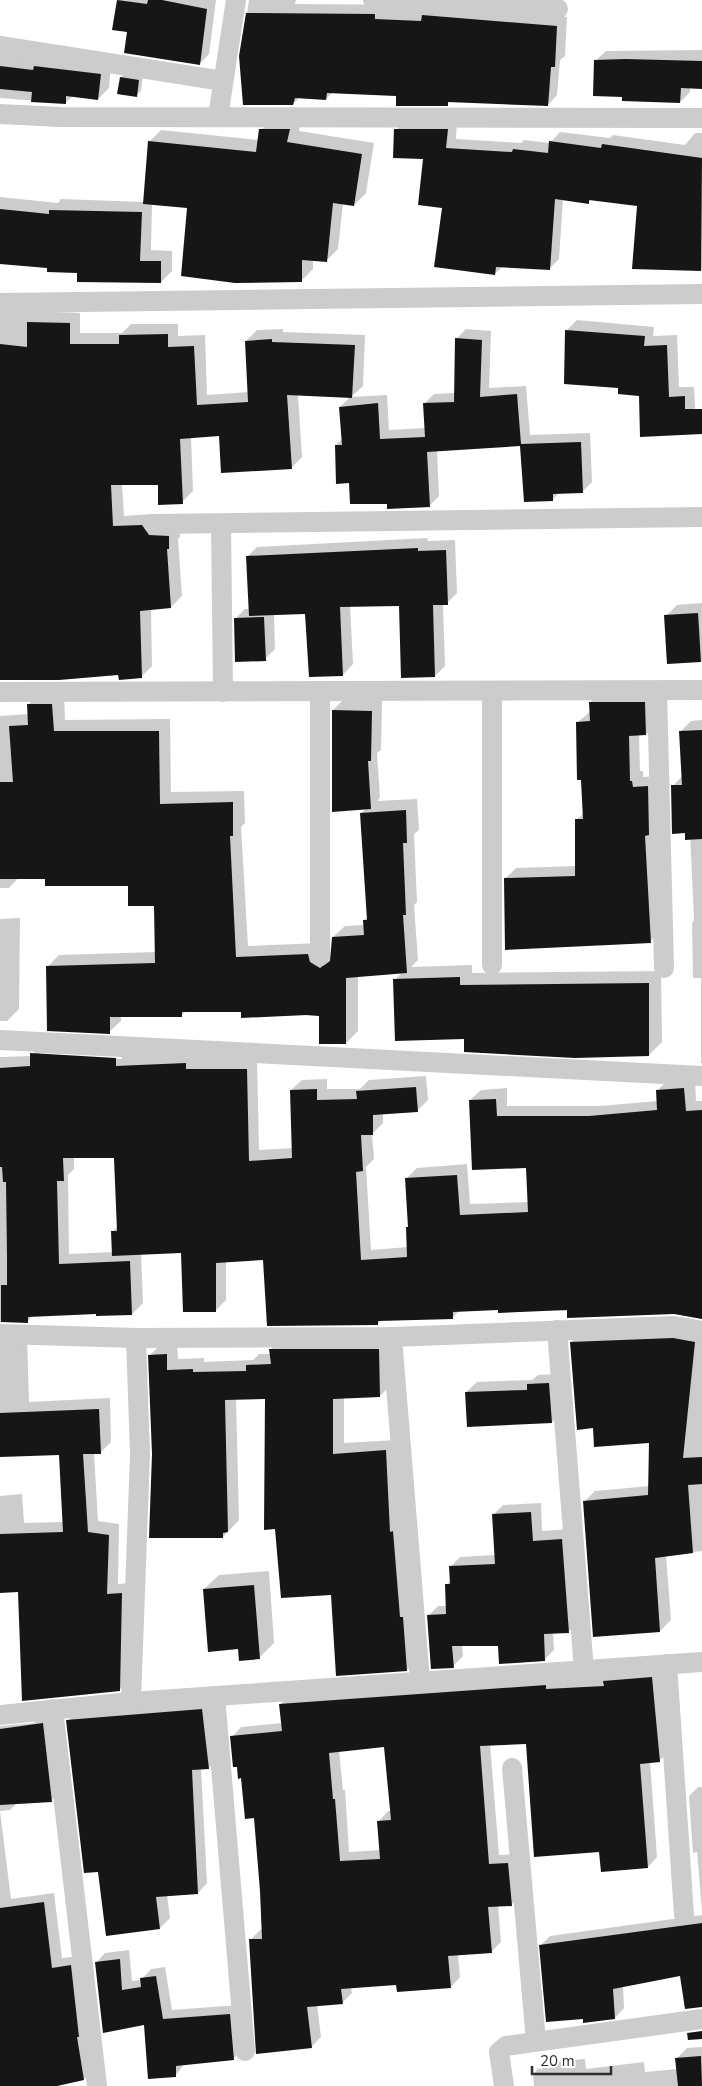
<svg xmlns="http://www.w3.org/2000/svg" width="702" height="2086" font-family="'Nunito Sans',sans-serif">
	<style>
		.shadow { fill: #0003; fill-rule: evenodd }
		.building { fill: #161616; fill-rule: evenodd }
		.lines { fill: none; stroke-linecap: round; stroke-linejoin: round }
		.minor { stroke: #ccc; stroke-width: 20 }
	</style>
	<rect width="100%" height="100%" fill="#fff"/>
	<!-- shadow -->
	<g class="shadow">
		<path d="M119,0H216L209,54L199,64L129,31L113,29Z"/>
		<path d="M249,0H296L295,4L425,5L499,13L567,17L565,56L560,60L557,95L548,105L451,101L447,104L397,95L333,92L326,99L300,97L293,104L241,56Z"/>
		<path d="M0,40L111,63L109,88L98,99L73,96L65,103L0,98Z"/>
		<path d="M702,50V88L690,87V92L680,102L623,96L595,61L606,51Z"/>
		<path d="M126,73L143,75L141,91L136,95L121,77Z"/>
		<path d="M273,118H301L299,131L374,143L366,193L354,205L343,203L338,249L326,261L313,260V269L301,281L188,207L152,204L151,250L172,251V271L161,282L0,262V197L58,203L61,199L144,202L149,142L161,130L259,140L261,130Z"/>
		<path d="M406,120H457L456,139L521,143L524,140L550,143L560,132L610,138L613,135L685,145L695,133H702V270L633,267L638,205L592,199L588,203L563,199L559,259L549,269L503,266L495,274L443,206L424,158L396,130Z"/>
		<path d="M0,310L80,313V333H122L131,324H178V336L205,335L207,395L249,392L246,341L257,330L283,329V332L365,335L363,386L351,397L387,395L389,430L425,428L424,404L434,394L455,393L456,339L466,329L491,331L489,388L526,386L530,435L590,433L592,482L583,491L560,492L553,499L521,445L437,450L439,496L429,506L388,502L350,482L336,445L342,439L340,407L350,397L298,395L302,457L291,468L220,435L191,437L193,491L182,502L159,483L122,484L124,516L153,514L179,525L180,537L178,539L182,596L171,607L151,609L152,666L141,677L120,674L0,679Z"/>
		<path d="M577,320L654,327L653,336L677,335L679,387H694L696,424L640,395L619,386L567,330Z"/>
		<path d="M427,538L428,541L455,540L457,593L447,603L443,604L445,666L435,676L400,605L350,606L353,664L343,675L306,612L274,614L275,649L265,659L235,619L245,609H250L247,557L257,547Z"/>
		<path d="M702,603V661L668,663L666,616L677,605Z"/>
		<path d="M601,692H656V723L646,734H639L640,771H643V777L658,776L661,931L650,941L505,879L516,868L577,866L576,820L584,813L578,722L591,711L590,703Z"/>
		<path d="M40,693H64L65,720L170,719L171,792L244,791L245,823L241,827L248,946L320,943L321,951L332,956L333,937L345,926L364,925V920L368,917L361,813L367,808L333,710L343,700L382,701L381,750L377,753L380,798L377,801L417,799L419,830L414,834L417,902L414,905L418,960L411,967L472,965V973L661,971L662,1042L649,1055L465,1037L395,980L402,972L358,976V1031L346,1043L320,1015L243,1016L242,1011L187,1010L182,1015L121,1016V1021L109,1032L47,967L59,955L156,952L155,905L129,885L46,877H19L9,888H0V716L29,714V704Z"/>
		<path d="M702,720V1063H701V978H693L692,923L694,920L690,832L673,786L683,775L680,732L691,721Z"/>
		<path d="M20,918L19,1009L7,1021H0V919Z"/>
		<path d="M42,1043L257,1058L259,1150L293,1148L291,1090L302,1080L327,1079V1089H360L369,1080L426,1076L428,1100L417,1111L383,1113V1123L372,1134L374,1159L366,1167L371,1250L408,1247L407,1228L410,1225L406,1179L417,1168L467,1164L470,1204L529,1202L527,1167L470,1100L481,1090L507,1088V1106H600L658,1101L657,1091L668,1080L695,1078L696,1101H702V1319L674,1313L499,1309L459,1311L452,1318L382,1319L378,1324L264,1259L226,1261V1300L216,1310L182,1252L141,1253L143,1303L132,1314L97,1312L33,1315L27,1322H0V1057L31,1056ZM40,1053L122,1057V1059L40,1055ZM74,1157H115L118,1226L112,1232L113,1252L69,1254L68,1175L74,1169Z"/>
		<path d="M0,1325L27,1336L29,1402L110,1398L111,1442L100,1453H94L98,1521L119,1524L118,1584L132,1583L130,1679L119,1690L19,1591L0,1592V1496L22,1494L24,1523L64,1522L60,1454L0,1456Z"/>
		<path d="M702,1330V1551L666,1555L671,1620L660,1631L584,1502L595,1491L650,1486L651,1442L594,1427L571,1342L582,1332Z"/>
		<path d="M389,1338L391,1385L380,1396L344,1398V1443L396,1440L418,1658L407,1670L332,1593L267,1398H236L239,1520L223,1537L153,1454L150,1355L161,1344L177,1343L178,1359L204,1358V1362L253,1360L259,1354H271L270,1350L282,1339Z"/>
		<path d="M559,1374L562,1412L552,1422L468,1425L466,1392L477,1382L532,1380L538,1375Z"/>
		<path d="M541,1503L542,1531L571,1529L578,1622L569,1631L553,1632L554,1650L544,1660L499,1645H462L463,1656L453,1666L428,1616L438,1606H447L446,1585L451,1580L450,1567L460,1557L495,1555L493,1515L503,1505Z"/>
		<path d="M269,1571L274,1643L259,1658L239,1648L204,1589L219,1575Z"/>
		<path d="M662,1668L669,1751L659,1761L650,1762L657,1857L648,1867L601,1851L527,1742L490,1744L499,1855L518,1854L521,1895L512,1904L498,1905L501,1942L491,1952L458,1954L460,1977L451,1987L397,1984L351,1987L352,1993L342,2003L317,2005L321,2037L311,2047L250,1940L260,1930H263L256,1816L232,1737L241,1727L283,1723L281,1704L290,1694ZM385,1746L392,1811H388L379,1821L381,1850L349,1852L345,1790H343L339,1751Z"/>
		<path d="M211,1700L218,1758L209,1768H201L207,1883L198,1893L167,1895L170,1918L160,1928L107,1935L99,1870L68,1721L77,1711Z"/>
		<path d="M52,1713L61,1791L51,1800L17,1803L10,1810L0,1811L11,1899L54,1893L62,1958L81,1956L94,2069L84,2079L51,2086H0V1726L34,1723L42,1714Z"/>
		<path d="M698,1787H702V1911L697,1852L693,1853L689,1796Z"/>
		<path d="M702,1915V1997L682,1974L623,1986L624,2008L615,2018L584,2017L541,1945L550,1936Z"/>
		<path d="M129,1950L132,1981L141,1980L151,1969L165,1967L172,2010L239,2005L243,2049L233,2059L185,2063L176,2075L145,2024L96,1963L105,1953Z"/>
		<path d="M702,2047V2086H534L533,2074L544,2063L585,2059L586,2069L644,2062L645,2072L677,2069L676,2059L687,2048Z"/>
	</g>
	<!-- building -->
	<g class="building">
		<path d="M117,0L147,4L148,0H162L207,9L200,65L124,53L127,32L112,30Z"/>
		<path d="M246,13L375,14V19L421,21L422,15L557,26L555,67H551L548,106L448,102V106H396V96L327,93L326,100L295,98L293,105H243L239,56Z"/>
		<path d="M625,59L702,61V89L681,88L680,103L622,101V97L593,96L594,60Z"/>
		<path d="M0,66L33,70L34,66L101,74L98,100L66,96V104L31,102L32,92L0,89Z"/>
		<path d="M120,77L139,80L137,97L117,94Z"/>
		<path d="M259,129H290L287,142L362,154L354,206L333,203L327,262L302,260V282L235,283L181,276L187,208L143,204L148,141L256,152Z"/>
		<path d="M394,129H448L446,148L512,152L513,149L548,153L549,141L601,148L602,144L702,158L701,271L632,269L637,206L589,200V204L555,199L550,270L496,267L495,275L434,267L442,208L418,205L423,159L393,158Z"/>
		<path d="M0,209L49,214V210L142,212L140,261H161V283L77,282V273L47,272V268L0,264Z"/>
		<path d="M27,322L70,323V344H119V335L168,334V347L194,346L197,405L248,402L245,341L272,339V342L355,345L352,398L287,395L292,469L221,473L219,436L180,439L183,504L158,505V485H111L113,526L142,525L149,535L169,536V549H167L171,608L140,611L142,678L119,680L118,675L59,680H0V344L27,347Z"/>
		<path d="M565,330L645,336L644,346L667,345L669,397L685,396V409H702V434L640,437L639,396L618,394V388L564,384Z"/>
		<path d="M455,338L482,340L480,397L517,394L521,444L581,442L583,493L553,494V501L524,502L520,446L427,452L430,507L387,509V504H350L349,483L336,484L335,445H342L339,407L378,403L380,439L425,437L423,403L454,402Z"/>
		<path d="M418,548V551L446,550L448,605H433L435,677L401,678L399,606L340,607L343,676L309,677L305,614L249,616L246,556Z"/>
		<path d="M698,613L701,662L667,664L664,615Z"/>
		<path d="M264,617L266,661L235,662L234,618Z"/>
		<path d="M589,702H645L646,735L629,736L630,781H632L633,787L648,786L649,835L645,836L651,943L505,950L504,878L575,876V819H583L581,780H577L576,722L590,721Z"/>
		<path d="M27,704H52L54,731H159L160,804L233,802V836H230L236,957L308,954L310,962L320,968L330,961L332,937L364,935L363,920H367L360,813L406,810L407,843H403L406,915H403L407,973L346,978V1044H319V1016L306,1015L241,1018V1012H182V1017H110V1034L47,1031L46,966L155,963L154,906H128V886H45V879H0V782H13L9,726L28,725Z"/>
		<path d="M332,710L372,711L371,761H368L371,809L332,812Z"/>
		<path d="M702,730V839L685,840V833L672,834L671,785H682L679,731Z"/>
		<path d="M460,977V985L649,983V1056L575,1058L464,1052V1039L395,1041L393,979Z"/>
		<path d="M30,1053L116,1058V1066L186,1063V1069H247L249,1161L292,1158L290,1090L317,1089V1100L357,1099L356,1091L416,1087L418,1112L373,1115V1135H361L363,1171L356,1172L361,1260L407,1257L406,1227H408L405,1178L457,1175L460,1215L528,1212L526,1168L472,1170L469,1100L496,1099L497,1116H589L657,1110L656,1090L684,1088L686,1111L702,1110V1319L674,1314L567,1318V1310L498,1313V1310L453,1312V1319L378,1321V1325L267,1326L263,1260L216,1263V1312H183L181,1253L112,1256L111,1231H117L114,1158H63L64,1181H57L59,1264L130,1261L132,1315L96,1316V1314L28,1317V1323L1,1322V1285H7V1256L6,1182H3L2,1167H0V1068L30,1066Z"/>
		<path d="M673,1338L695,1342L683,1458L702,1457V1484L688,1485L693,1553L655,1558L660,1632L593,1637L583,1501L648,1495L649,1443L594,1447L593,1428L577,1430L570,1342Z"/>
		<path d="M269,1349H379L380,1397L333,1399V1454L386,1450L390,1532L393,1531L400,1617H403L407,1671L336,1676L331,1595L281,1598L275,1529L264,1530L265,1399L225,1400L228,1532L223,1533V1538H149L152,1454L148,1355L167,1354V1370L193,1369V1372L246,1371V1365L271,1364Z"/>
		<path d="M549,1383L552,1423L467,1427L465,1392L527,1390V1384Z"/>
		<path d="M99,1409L101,1454H83L88,1532L109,1535L107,1594L122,1593L120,1691L22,1701L18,1592L0,1593V1534L63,1532L59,1455L0,1457V1413Z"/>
		<path d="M531,1512L533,1541L562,1539L569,1633L544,1634L545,1661L499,1664L498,1646H452L454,1668L431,1669L427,1615L446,1614L445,1584H450L449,1566L495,1564L492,1514Z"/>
		<path d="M254,1585L260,1659L239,1661L238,1649L208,1652L203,1589Z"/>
		<path d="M652,1677L660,1762L640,1764L648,1868L601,1872L599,1852L534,1857L526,1744L480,1746L489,1864L508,1863L512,1906L488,1907L492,1953L448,1956L451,1988L397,1992L396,1985L341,1989L343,2004L307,2007L312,2048L256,2054L249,1939H262L260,1891L254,1818L245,1819L241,1778L238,1779L237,1767H233L230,1736L282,1731L279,1704L546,1685V1689L604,1686L603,1681ZM384,1747L391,1820L377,1821L380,1859L340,1861L335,1799H333L329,1753Z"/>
		<path d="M202,1709L209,1769L192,1770L198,1894L156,1897L160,1929L106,1936L98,1872L84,1873L66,1720Z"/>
		<path d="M43,1723L52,1802L0,1805V1729Z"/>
		<path d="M44,1902L52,1968L71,1965L79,2037H77L84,2080L57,2086H0V1908Z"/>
		<path d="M702,1923V2007L685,2009L680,1976L613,1989L615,2019L583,2023V2019L546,2022L539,1945Z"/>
		<path d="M120,1959L122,1990L141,1987L140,1978L156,1976L163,2019L230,2014L234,2060L176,2066V2077L148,2079L144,2025L103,2033L95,1962Z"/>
		<path d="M702,2031V2039L688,2040L687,2033Z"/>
		<path d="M701,2056L702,2086H678L675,2058Z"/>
	</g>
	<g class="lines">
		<!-- minor -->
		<g class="minor">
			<path d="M373,0L558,9"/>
			<path d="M0,46L223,81"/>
			<path d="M0,114L60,117L702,118"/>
			<path d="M218,117L236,0"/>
			<path d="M0,303L702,294"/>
			<path d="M154,524L702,517"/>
			<path d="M221,524L223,692"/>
			<path d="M657,691L664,968"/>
			<path d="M0,692L702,690"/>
			<path d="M320,693V956"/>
			<path d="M492,965V692"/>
			<path d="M0,1040L702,1076"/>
			<path d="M557,1330L584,1670"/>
			<path d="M0,1334L136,1338L392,1337L674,1326L702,1331"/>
			<path d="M392,1337L420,1681"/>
			<path d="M667,1664L684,1915"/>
			<path d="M215,1696L245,2051"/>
			<path d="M131,1702L140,1454L136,1338"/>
			<path d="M53,1709L97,2086"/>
			<path d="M0,1715L131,1702L702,1662"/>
			<path d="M512,1768L536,2041"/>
			<path d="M504,2086L499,2052L506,2046L702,2019"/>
		</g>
	</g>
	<!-- scale -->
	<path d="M532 2066v8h79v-8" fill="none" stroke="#2f2f2f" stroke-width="2.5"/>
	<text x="540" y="2066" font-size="15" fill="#2f2f2f" stroke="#ffffff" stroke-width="4" paint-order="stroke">20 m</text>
</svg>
